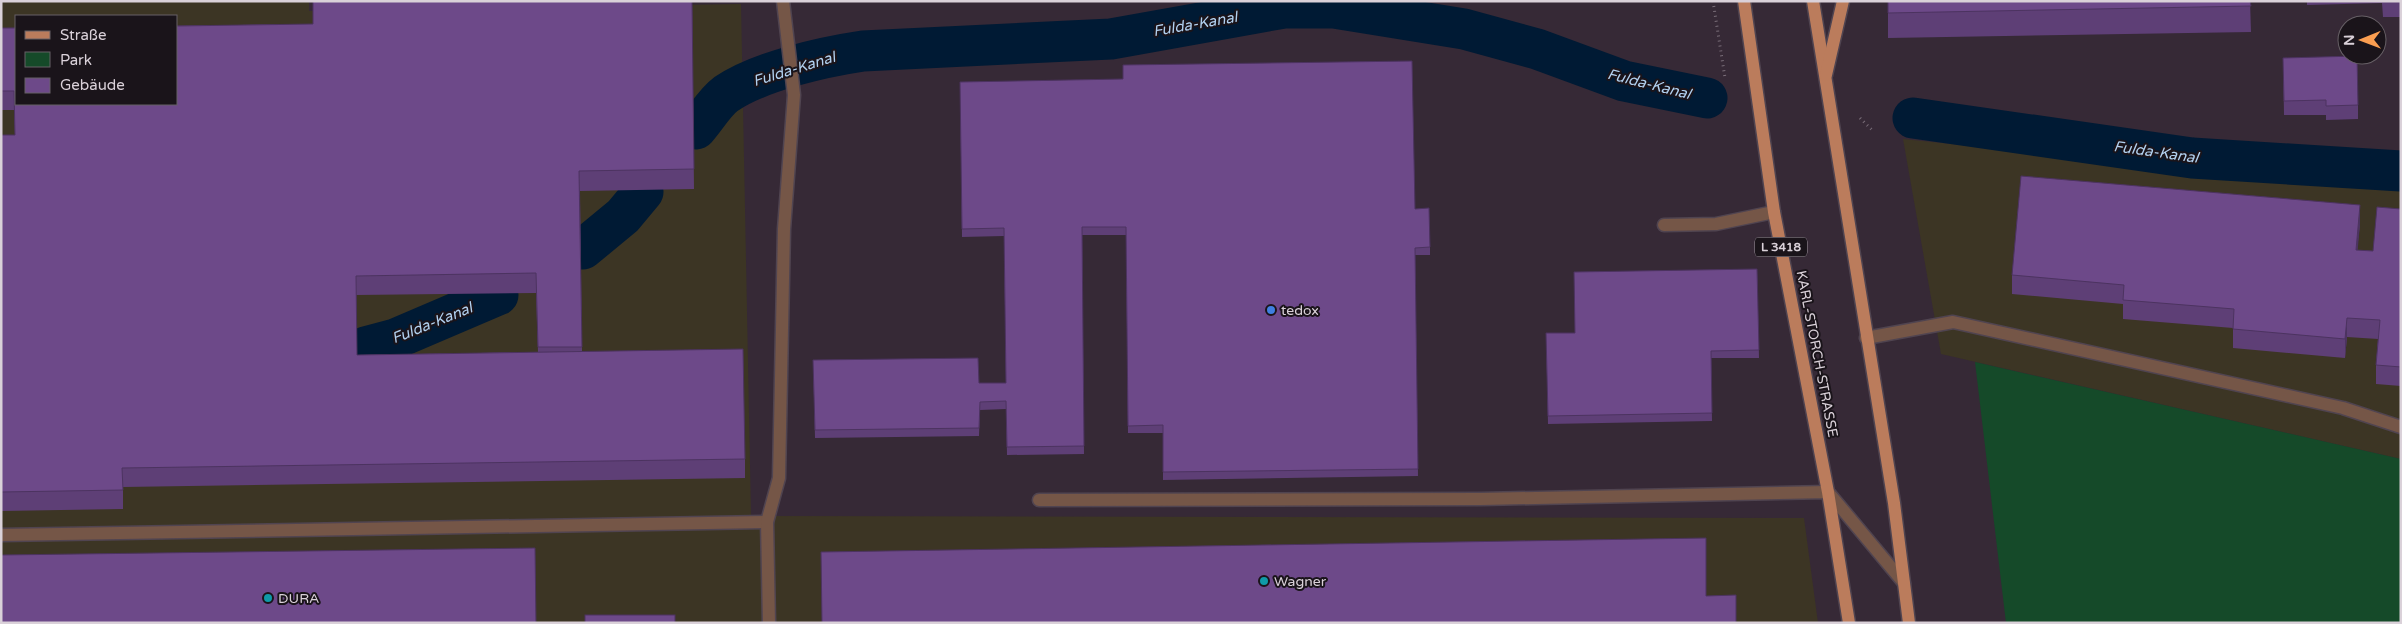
<svg xmlns="http://www.w3.org/2000/svg" width="2402" height="624" font-family="'Varela Round',sans-serif">
	<style>
		.industrial { fill: #3c3524; fill-rule: evenodd }
		.green { fill: #154a29 }
		.lines { fill: none; stroke-linecap: round; stroke-linejoin: round }
		.canal { stroke: #001a34; stroke-width: 41 }
		.lane-casing { stroke: #504450; stroke-width: 15 }
		.primary-casing { stroke: #504450; stroke-width: 15 }
		.path { stroke: #796d78; stroke-width: 3; stroke-dasharray: 1 4; stroke-linecap: butt }
		.lane { stroke: #755647; stroke-width: 12 }
		.primary { stroke: #bb7c5c; stroke-width: 12 }
		.wall { fill: #5e3f76; fill-rule: evenodd }
		.shaded-wall { fill: #4c3360 }
		.building { fill: #6d4989; stroke: #4c3360 }
		.shop-dot { fill: #3f7fe0; stroke: #1a141a; stroke-width: 2 }
		.culture-dot { fill: #0f9aa8; stroke: #1a141a; stroke-width: 2 }
		.labels { text-anchor: middle; dominant-baseline: central; stroke-width: 4; stroke-linejoin: round; paint-order: stroke }
		.shield { fill: #1a141a; stroke: #a098a0; stroke-width: 1 }
		.shield-label { font-size: 12px; font-weight: bold; fill: #dad1d9 }
		.poi-label { font-size: 14px; fill: #dad1d9; stroke: #1a141a; text-anchor: start }
		.street-label { font-size: 14px; fill: #dad1d9; stroke: #1a141a }
		.water-label { font-size: 15px; font-style: italic; fill: #b2d1f0; stroke: #1a141a }
	</style>
	<rect width="100%" height="100%" fill="#362936"/>
	<!-- industrial -->
	<g class="industrial">
		<path d="M1,1H309V11L741,4L751,516L1804,518L1818,623H1ZM16,16H176V104H16Z"/>
		<path d="M1903,139L2401,190V459L1941,354Z"/>
	</g>
	<!-- green -->
	<path class="green" d="M1975,362L2401,459V623H2006Z"/>
	<g class="lines">
		<!-- canal -->
		<g class="canal">
			<path d="M1913,118L2192,158L2401,171"/>
			<path d="M696,129C705,119 715,102 726,94C760,71 823,57 863,51L1111,39L1284,8H1334L1464,29L1537,49L1624,81L1707,98"/>
			<path d="M583,249L623,216L643,192"/>
			<path d="M365,347L395,339L498,295"/>
		</g>
		<!-- lane casing -->
		<g class="lane-casing">
			<g id="lane">
				<path d="M1664,225L1716,224L1774,212"/>
				<path d="M1866,338L1953,322L2343,408L2401,427"/>
				<path d="M1039,500L1481,499L1828,492L1904,583"/>
				<path d="M1,535L767,522"/>
				<path d="M769,623L767,522L779,478L784,229L794,95L783,1"/>
			</g>
		</g>
		<!-- primary casing -->
		<g class="primary-casing">
			<g id="primary">
				<path d="M1744,1L1774,212L1828,492L1849,623"/>
				<path d="M1813,1L1894,503L1909,623"/>
				<path d="M1826,75L1843,1"/>
			</g>
		</g>
		<!-- path -->
		<g class="path">
			<path d="M1713,1L1725,78"/>
			<path d="M1860,118L1874,132"/>
		</g>
		<!-- lane -->
		<use href="#lane" class="lane"/>
		<!-- primary -->
		<use href="#primary" class="primary"/>
	</g>
	<!-- wall -->
	<g class="wall">
		<path d="M692,1L694,189L580,191L582,352L745,459V478L123,487V509L1,511V135H15L14,110H1V28L313,24ZM536,293L538,352L357,355L356,295Z"/>
		<path d="M1888,1H2250L2251,32L1888,38Z"/>
		<path d="M2307,1H2401V17H2383L2382,3L2307,5Z"/>
		<path d="M2283,58L2358,105V119L2326,120V115H2284Z"/>
		<path d="M960,82L1415,209L1430,247V255H1415L1418,476L1163,480V433H1128L1126,235H1082L1084,454L1007,455L1006,409L980,410L979,436L815,438L813,360L979,383H1006L1004,236L962,237Z"/>
		<path d="M2401,209V386L2376,384V365L2378,339L2347,337L2345,358L2233,348V328L2123,319V304L2012,294V275L2360,224L2357,250L2373,251Z"/>
		<path d="M1757,269L1759,358H1711L1712,421L1548,424L1546,333H1575Z"/>
	</g>
	<!-- shaded-wall -->
	<g class="shaded-wall">
		<path d="M2360,205V224L2356,269V250Z"/>
		<path d="M2347,318V337L2345,358V339Z"/>
	</g>
	<!-- building -->
	<g class="building">
		<path d="M313,1H692L694,169L579,171L582,347H538L536,273L356,276L357,355L743,349L745,459L122,468L123,490L1,492V135H15L14,91H1V28H16V104H176V26L313,24Z"/>
		<path d="M1888,1H2250L2251,6L1888,13Z"/>
		<path d="M2357,56L2358,105L2326,106V100L2284,101L2283,58Z"/>
		<path d="M1412,61L1415,209L1429,208L1430,247L1415,248L1418,469L1163,472V425L1128,426L1126,227H1082L1084,446L1007,447L1006,401L980,402L979,428L815,430L813,360L978,358L979,383H1006L1004,228L962,229L960,82L1123,79V65Z"/>
		<path d="M2021,176L2360,205L2356,250L2373,251L2377,207L2401,209V367L2376,365L2380,320L2347,318L2345,339L2233,329L2234,309L2123,300L2124,285L2012,275Z"/>
		<path d="M1757,269L1759,350L1711,351L1712,413L1548,416L1546,333H1575L1574,272Z"/>
		<path d="M1706,538V596L1736,595V623H822L821,552Z"/>
		<path d="M535,548L536,623H1V555Z"/>
		<rect x="585" y="615" width="90" height="8"/>
	</g>
	<!-- markers -->
	<circle class="shop-dot" cx="1271" cy="310" r="5"/>
	<g class="culture-dot">
		<circle cx="1264" cy="581" r="5"/>
		<circle cx="268" cy="598" r="5"/>
	</g>
	<g class="labels">
		<!-- shield labels -->
		<rect class="shield" x="1755" y="237.5" width="52" height="19" rx="4"/>
		<g class="shield-label">
			<text x="1781" y="247">L 3418</text>
		</g>
		<!-- poi labels -->
		<g class="poi-label">
			<text x="1281" y="310">tedox</text>
			<text x="1274" y="581">Wagner</text>
			<text x="278" y="598">DURA</text>
		</g>
		<!-- street labels -->
		<g class="street-label">
			<text transform="translate(1817 354) rotate(79)">KARL-STORCH-STRASSE</text>
		</g>
		<!-- water labels -->
		<g class="water-label">
			<text transform="translate(1195 24) rotate(-10)">Fulda-Kanal</text>
			<text transform="translate(794 69) rotate(-17)">Fulda-Kanal</text>
			<text transform="translate(1649 84) rotate(14)">Fulda-Kanal</text>
			<text transform="translate(2156 152) rotate(8)">Fulda-Kanal</text>
			<text transform="translate(432 323) rotate(-22)">Fulda-Kanal</text>
		</g>
	</g>
	<!-- border -->
	<rect width="2402" height="624" fill="none" stroke="#dad1d9" stroke-width="5"/>
	<!-- legend -->
	<rect x="15" y="15" width="162" height="90" fill="#1a141a" stroke="#676066"/>
	<rect x="25" y="31" width="25" height="8" fill="#bb7c5c" stroke="#676066"/>
	<text x="60" y="40" font-size="15" fill="#dad1d9">Straße</text>
	<rect x="25" y="52" width="25" height="15" fill="#154a29" stroke="#676066"/>
	<text x="60" y="65" font-size="15" fill="#dad1d9">Park</text>
	<rect x="25" y="78" width="25" height="15" fill="#6d4989" stroke="#676066"/>
	<text x="60" y="90" font-size="15" fill="#dad1d9">Gebäude</text>
	<!-- north arrow -->
	<g transform="translate(2362 40) rotate(269)"><circle r="24" fill="#1a141a" stroke="#676066"/>
	<path d="M0-4L9 19L0 12L-9 19Z" fill="#fb9e51"/>
	<text y="-8" font-size="14" font-weight="bold" text-anchor="middle" fill="#dad1d9">N</text>
	</g>
</svg>
